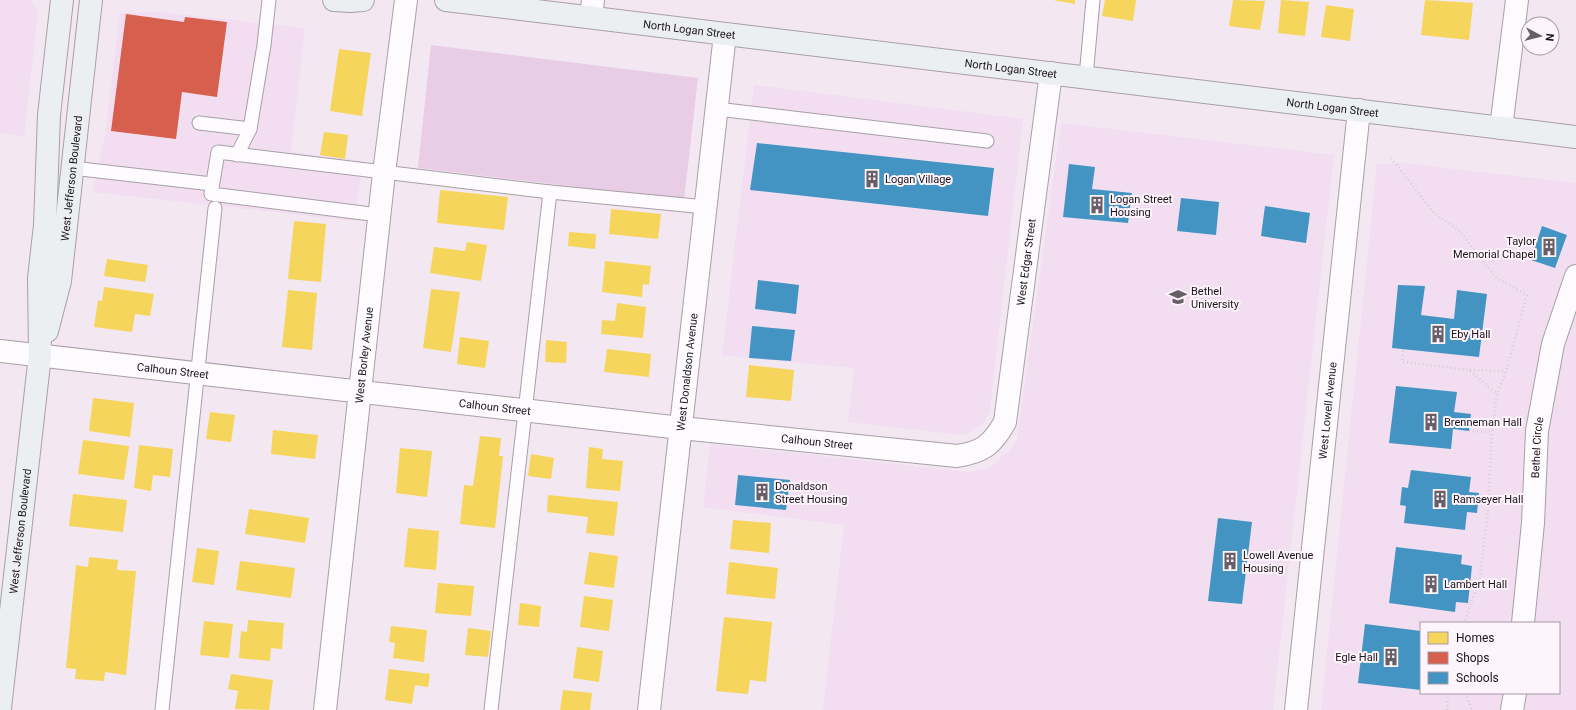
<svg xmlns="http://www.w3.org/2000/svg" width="1576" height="710" font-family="Roboto,sans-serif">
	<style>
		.built { fill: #f2def0; fill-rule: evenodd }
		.green { fill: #e9cde6 }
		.homes { fill: #f6d55c }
		.shops { fill: #d6604d }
		.schools { fill: #4393c3 }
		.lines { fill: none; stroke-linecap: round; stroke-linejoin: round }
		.lane-casing { stroke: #a89fa7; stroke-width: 15 }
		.street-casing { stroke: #a89fa7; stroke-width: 24 }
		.secondary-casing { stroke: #a89fa7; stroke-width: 24 }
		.path { stroke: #d3cfd3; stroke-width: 2.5; stroke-dasharray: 1 3; stroke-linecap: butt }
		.lane { stroke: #fdfbfd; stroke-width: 13 }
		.street { stroke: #fdfbfd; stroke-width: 22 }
		.secondary { stroke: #eceff1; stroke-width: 22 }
		.labels { text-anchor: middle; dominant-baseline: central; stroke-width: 4; stroke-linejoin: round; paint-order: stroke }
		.street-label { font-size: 11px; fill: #1c141b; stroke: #fdf4fc }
		.poi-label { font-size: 11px; fill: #1c141b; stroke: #fdf4fc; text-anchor: start }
	</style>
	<rect width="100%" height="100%" fill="#f3e7f2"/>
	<!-- built -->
	<g class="built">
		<path d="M0,0H31L38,12L24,136L0,133Z"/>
		<path d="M158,12L305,28L291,152L363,161L355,221L93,192L105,134L120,13Z"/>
		<path d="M754,85L1023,119L990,410L984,423L969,433L961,435L848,422L854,368L722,355Z"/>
		<path d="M1061,123L1334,155L1273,710H823L844,525L703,507L710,444L969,472L987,469L1010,450L1017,439Z"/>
		<path d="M1402,163L1576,183V710H1321L1377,164ZM1421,623H1559V693H1421Z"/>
	</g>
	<!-- green -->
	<path class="green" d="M431,45L698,78L684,200L418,168Z"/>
	<!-- homes -->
	<g class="homes">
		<path d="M1053,0H1075V4Z"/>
		<path d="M1105,0H1136L1133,21L1102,16Z"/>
		<path d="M1233,0L1265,1L1260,30L1229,26Z"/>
		<path d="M1281,0L1309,2L1305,36L1278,33Z"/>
		<path d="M1425,0L1473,3L1469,40L1421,35Z"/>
		<path d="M1326,5L1354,9L1350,41L1321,37Z"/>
		<path d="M339,49L371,53L362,116L330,111Z"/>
		<path d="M324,132L348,135L345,159L320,155Z"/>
		<path d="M440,190L508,197L504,230L437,223Z"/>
		<path d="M611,209L661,214L658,239L609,234Z"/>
		<path d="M294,221L326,224L321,282L288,279Z"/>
		<path d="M569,232L596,234L595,249L568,246Z"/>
		<path d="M467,242L487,245L481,281L430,273L434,247L465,251Z"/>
		<path d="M107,259L148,265L145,282L104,276Z"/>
		<path d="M605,261L651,266L649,285L643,284L642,297L602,292Z"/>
		<path d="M104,287L154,294L150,316L135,314L132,332L94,327L98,300L102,301Z"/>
		<path d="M431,289L460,292L451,352L423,348Z"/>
		<path d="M288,290L317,293L312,350L282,347Z"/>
		<path d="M617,303L646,307L643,338L601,334L602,320L615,321Z"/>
		<path d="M460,337L489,341L485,368L457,364Z"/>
		<path d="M546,340L567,342L566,363L545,362Z"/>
		<path d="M607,349L651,354L649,377L604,372Z"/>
		<path d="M749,365L794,370L791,401L746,397Z"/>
		<path d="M93,398L134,403L130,437L89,431Z"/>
		<path d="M210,412L235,415L231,442L206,439Z"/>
		<path d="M273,430L318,435L315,459L271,454Z"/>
		<path d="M480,436L501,438L499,456H503L495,528L460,524L464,485L473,486Z"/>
		<path d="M83,440L129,446L124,480L78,474Z"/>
		<path d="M139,445L173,449L170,477L153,475L151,491L134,488Z"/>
		<path d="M589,447L603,449L602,459L623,461L620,491L586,488Z"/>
		<path d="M400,448L432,451L427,497L396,493Z"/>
		<path d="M531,454L554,458L551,479L528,476Z"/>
		<path d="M73,494L127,500L123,532L69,526Z"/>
		<path d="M548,495L618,502L614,536L586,533L588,517L547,512Z"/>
		<path d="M249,509L309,518L305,543L245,534Z"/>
		<path d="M733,520L771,523L769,553L730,549Z"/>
		<path d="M408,528L439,531L436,570L404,567Z"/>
		<path d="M197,548L219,551L214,585L192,582Z"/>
		<path d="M589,552L618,556L614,588L584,584Z"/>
		<path d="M89,557L118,560L117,570L136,571L126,675L105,672L104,681L75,679L76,669L66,668L76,565L88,567Z"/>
		<path d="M240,561L295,568L291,598L236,590Z"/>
		<path d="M729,562L778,568L775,599L726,594Z"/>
		<path d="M438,583L474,586L471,616L435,613Z"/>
		<path d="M584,596L613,600L609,631L580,627Z"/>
		<path d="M520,603L541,606L539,627L518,625Z"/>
		<path d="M724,617L772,622L766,682L750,680L748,694L716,691Z"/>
		<path d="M248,620L284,623L282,649L271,648L270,661L239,658L241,631L247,632Z"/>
		<path d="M204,621L233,624L229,658L200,655Z"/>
		<path d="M391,626L427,630L424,662L393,658L395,643L389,642Z"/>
		<path d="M468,628L491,631L488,657L465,655Z"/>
		<path d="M577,647L603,651L599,682L573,678Z"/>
		<path d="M389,669L430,674L428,687L415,685L412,704L385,700Z"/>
		<path d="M231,674L273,680L269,710L235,709L238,691L228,689Z"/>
		<path d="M563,690L592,693L590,710H560Z"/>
	</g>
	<!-- shops -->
	<path class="shops" d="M126,14L184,22L185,17L227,22L217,97L182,92L176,139L111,131Z"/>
	<!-- schools -->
	<g class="schools">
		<path d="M757,143L994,168L988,216L750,190Z"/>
		<path d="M1069,164L1095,167L1092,189L1132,193L1128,223L1063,217Z"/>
		<path d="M1181,198L1219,202L1216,235L1177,231Z"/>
		<path d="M1265,206L1310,213L1306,243L1261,236Z"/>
		<path d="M1542,226L1567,235L1555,268L1531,260Z"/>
		<path d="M758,280L799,285L796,314L755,309Z"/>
		<path d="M1398,285L1425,286L1421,315L1454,319L1457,290L1487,294L1479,357L1392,348Z"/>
		<path d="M752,326L795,330L791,361L749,358Z"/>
		<path d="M1396,386L1457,392L1454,412L1471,414L1469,431L1453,429L1451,449L1389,443Z"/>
		<path d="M1411,470L1471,477L1469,492L1479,493L1477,513L1467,512L1465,530L1404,523L1406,506L1400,505L1402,487L1408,488Z"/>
		<path d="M738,475L790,480L786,510L735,505Z"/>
		<path d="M1218,518L1252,522L1242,604L1208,601Z"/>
		<path d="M1396,547L1462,555L1461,564L1472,566L1468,603L1456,602L1455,612L1389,603Z"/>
		<path d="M1365,624L1421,631V690L1358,683Z"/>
	</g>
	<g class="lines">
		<!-- lane casing -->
		<g class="lane-casing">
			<g id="lane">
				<path d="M1086,77L1093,0"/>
				<path d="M717,109L987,141"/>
				<path d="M199,123L250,129"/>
				<path d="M237,155L250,129L264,45L269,0"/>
				<path d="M72,168L212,184"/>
				<path d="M379,215L211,194L218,152L550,192L706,207"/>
				<path d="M162,710L215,208"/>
				<path d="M491,710L550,192"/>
			</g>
		</g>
		<!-- street casing -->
		<g class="street-casing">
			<g id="street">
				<path d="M591,17L593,0"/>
				<path d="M1501,128L1517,0"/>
				<path id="s1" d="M0,351L681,428L957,456C983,452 992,445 1005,422L1051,73"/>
				<path id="s2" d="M1523,623L1533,523L1537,431L1553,344L1576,276"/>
				<path id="s3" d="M325,710L384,173L406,0"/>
				<path id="s4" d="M649,710L725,34"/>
				<path id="s5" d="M1296,710L1359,110"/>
				<path d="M1512,710L1515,693"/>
			</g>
		</g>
		<!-- secondary casing -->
		<g class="secondary-casing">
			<g id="secondary">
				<path d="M334,0L350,1L363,0"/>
				<path id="s6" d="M446,0L1576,137"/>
				<path id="s7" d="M47,331L60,281L91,0"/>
				<path id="s8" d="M0,708L40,355L39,278L45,225L49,115L62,0"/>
			</g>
		</g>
		<!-- path -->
		<g class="path">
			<path d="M1391,158L1434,213L1459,230L1495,277L1527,295L1506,371L1497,394L1492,432L1488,511L1480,577L1464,623"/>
			<path d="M1403,351L1402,362L1469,370L1497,394"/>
			<path d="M1470,370L1506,371"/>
			<path d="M1469,431L1492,432"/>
			<path d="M1465,693L1472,710"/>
			<path d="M1447,710L1448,693"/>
		</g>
		<!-- lane -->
		<use href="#lane" class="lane"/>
		<!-- street -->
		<use href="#street" class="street"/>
		<!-- secondary -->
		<use href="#secondary" class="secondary"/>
	</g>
	<!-- icons -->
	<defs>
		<g id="building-bare" transform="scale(1.38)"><path d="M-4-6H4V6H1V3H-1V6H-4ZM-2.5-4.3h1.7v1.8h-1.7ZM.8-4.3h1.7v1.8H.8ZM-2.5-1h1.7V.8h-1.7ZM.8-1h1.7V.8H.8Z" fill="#675e66" stroke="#fdf4fc" stroke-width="2.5" paint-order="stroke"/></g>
		<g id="university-bare" transform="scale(1.38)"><path d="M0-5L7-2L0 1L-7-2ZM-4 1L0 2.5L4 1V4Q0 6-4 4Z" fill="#675e66" stroke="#fdf4fc" stroke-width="2.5" paint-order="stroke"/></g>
	</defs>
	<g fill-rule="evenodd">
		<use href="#building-bare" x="872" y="179"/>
		<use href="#building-bare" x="1097" y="205"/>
		<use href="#building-bare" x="1549" y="247"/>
		<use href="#university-bare" x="1178" y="297"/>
		<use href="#building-bare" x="1438" y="334"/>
		<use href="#building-bare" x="1431" y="422"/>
		<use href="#building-bare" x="762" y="492"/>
		<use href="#building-bare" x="1440" y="499"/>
		<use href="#building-bare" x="1230" y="561"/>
		<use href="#building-bare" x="1431" y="584"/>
		<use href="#building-bare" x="1391" y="657"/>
	</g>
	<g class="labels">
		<!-- street labels -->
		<g class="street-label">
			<text stroke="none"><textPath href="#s6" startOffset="245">North Logan Street</textPath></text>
			<text stroke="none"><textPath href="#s6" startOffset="569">North Logan Street</textPath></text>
			<text stroke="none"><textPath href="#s6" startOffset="893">North Logan Street</textPath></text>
			<text stroke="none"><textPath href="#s7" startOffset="155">West Jefferson Boulevard</textPath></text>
			<text stroke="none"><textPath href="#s1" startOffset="1186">West Edgar Street</textPath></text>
			<text stroke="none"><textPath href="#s3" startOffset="357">West Borley Avenue</textPath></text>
			<text stroke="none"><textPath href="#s1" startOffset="174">Calhoun Street</textPath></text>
			<text stroke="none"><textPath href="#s4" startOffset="340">West Donaldson Avenue</textPath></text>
			<text stroke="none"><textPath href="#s1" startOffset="498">Calhoun Street</textPath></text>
			<text stroke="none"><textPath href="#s5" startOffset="301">West Lowell Avenue</textPath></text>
			<text stroke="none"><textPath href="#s1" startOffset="822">Calhoun Street</textPath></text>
			<text stroke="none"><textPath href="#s2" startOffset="176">Bethel Circle</textPath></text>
			<text stroke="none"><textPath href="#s8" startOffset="178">West Jefferson Boulevard</textPath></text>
		</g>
		<!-- poi labels -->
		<g class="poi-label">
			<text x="885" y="179">Logan Village</text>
			<text x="1110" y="199">Logan Street<tspan x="1110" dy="13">Housing</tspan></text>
			<text x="1536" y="241" text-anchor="end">Taylor<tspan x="1536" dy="13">Memorial Chapel</tspan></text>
			<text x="1191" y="291">Bethel<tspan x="1191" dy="13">University</tspan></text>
			<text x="1451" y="334">Eby Hall</text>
			<text x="1444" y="422">Brenneman Hall</text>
			<text x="775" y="486">Donaldson<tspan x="775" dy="13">Street Housing</tspan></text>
			<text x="1453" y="499">Ramseyer Hall</text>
			<text x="1243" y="555">Lowell Avenue<tspan x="1243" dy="13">Housing</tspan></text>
			<text x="1444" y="584">Lambert Hall</text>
			<text x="1378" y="657" text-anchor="end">Egle Hall</text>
		</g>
	</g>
	<!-- legend -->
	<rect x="1420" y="622" width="140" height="72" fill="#fdf4fc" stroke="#a39aa2"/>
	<rect x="1428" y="632" width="20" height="12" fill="#f6d55c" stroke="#a39aa2"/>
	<text x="1456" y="642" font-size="12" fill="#1c141b">Homes</text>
	<rect x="1428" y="652" width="20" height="12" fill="#d6604d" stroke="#a39aa2"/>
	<text x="1456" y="662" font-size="12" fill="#1c141b">Shops</text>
	<rect x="1428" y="672" width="20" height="12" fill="#4393c3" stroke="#a39aa2"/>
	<text x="1456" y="682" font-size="12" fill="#1c141b">Schools</text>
	<!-- north arrow -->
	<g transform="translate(1540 36) rotate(97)"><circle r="19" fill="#fdf4fc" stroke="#a39aa2"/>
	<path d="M0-3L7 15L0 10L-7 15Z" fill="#675e66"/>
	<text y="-6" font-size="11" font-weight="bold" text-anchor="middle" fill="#1c141b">N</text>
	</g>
</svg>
